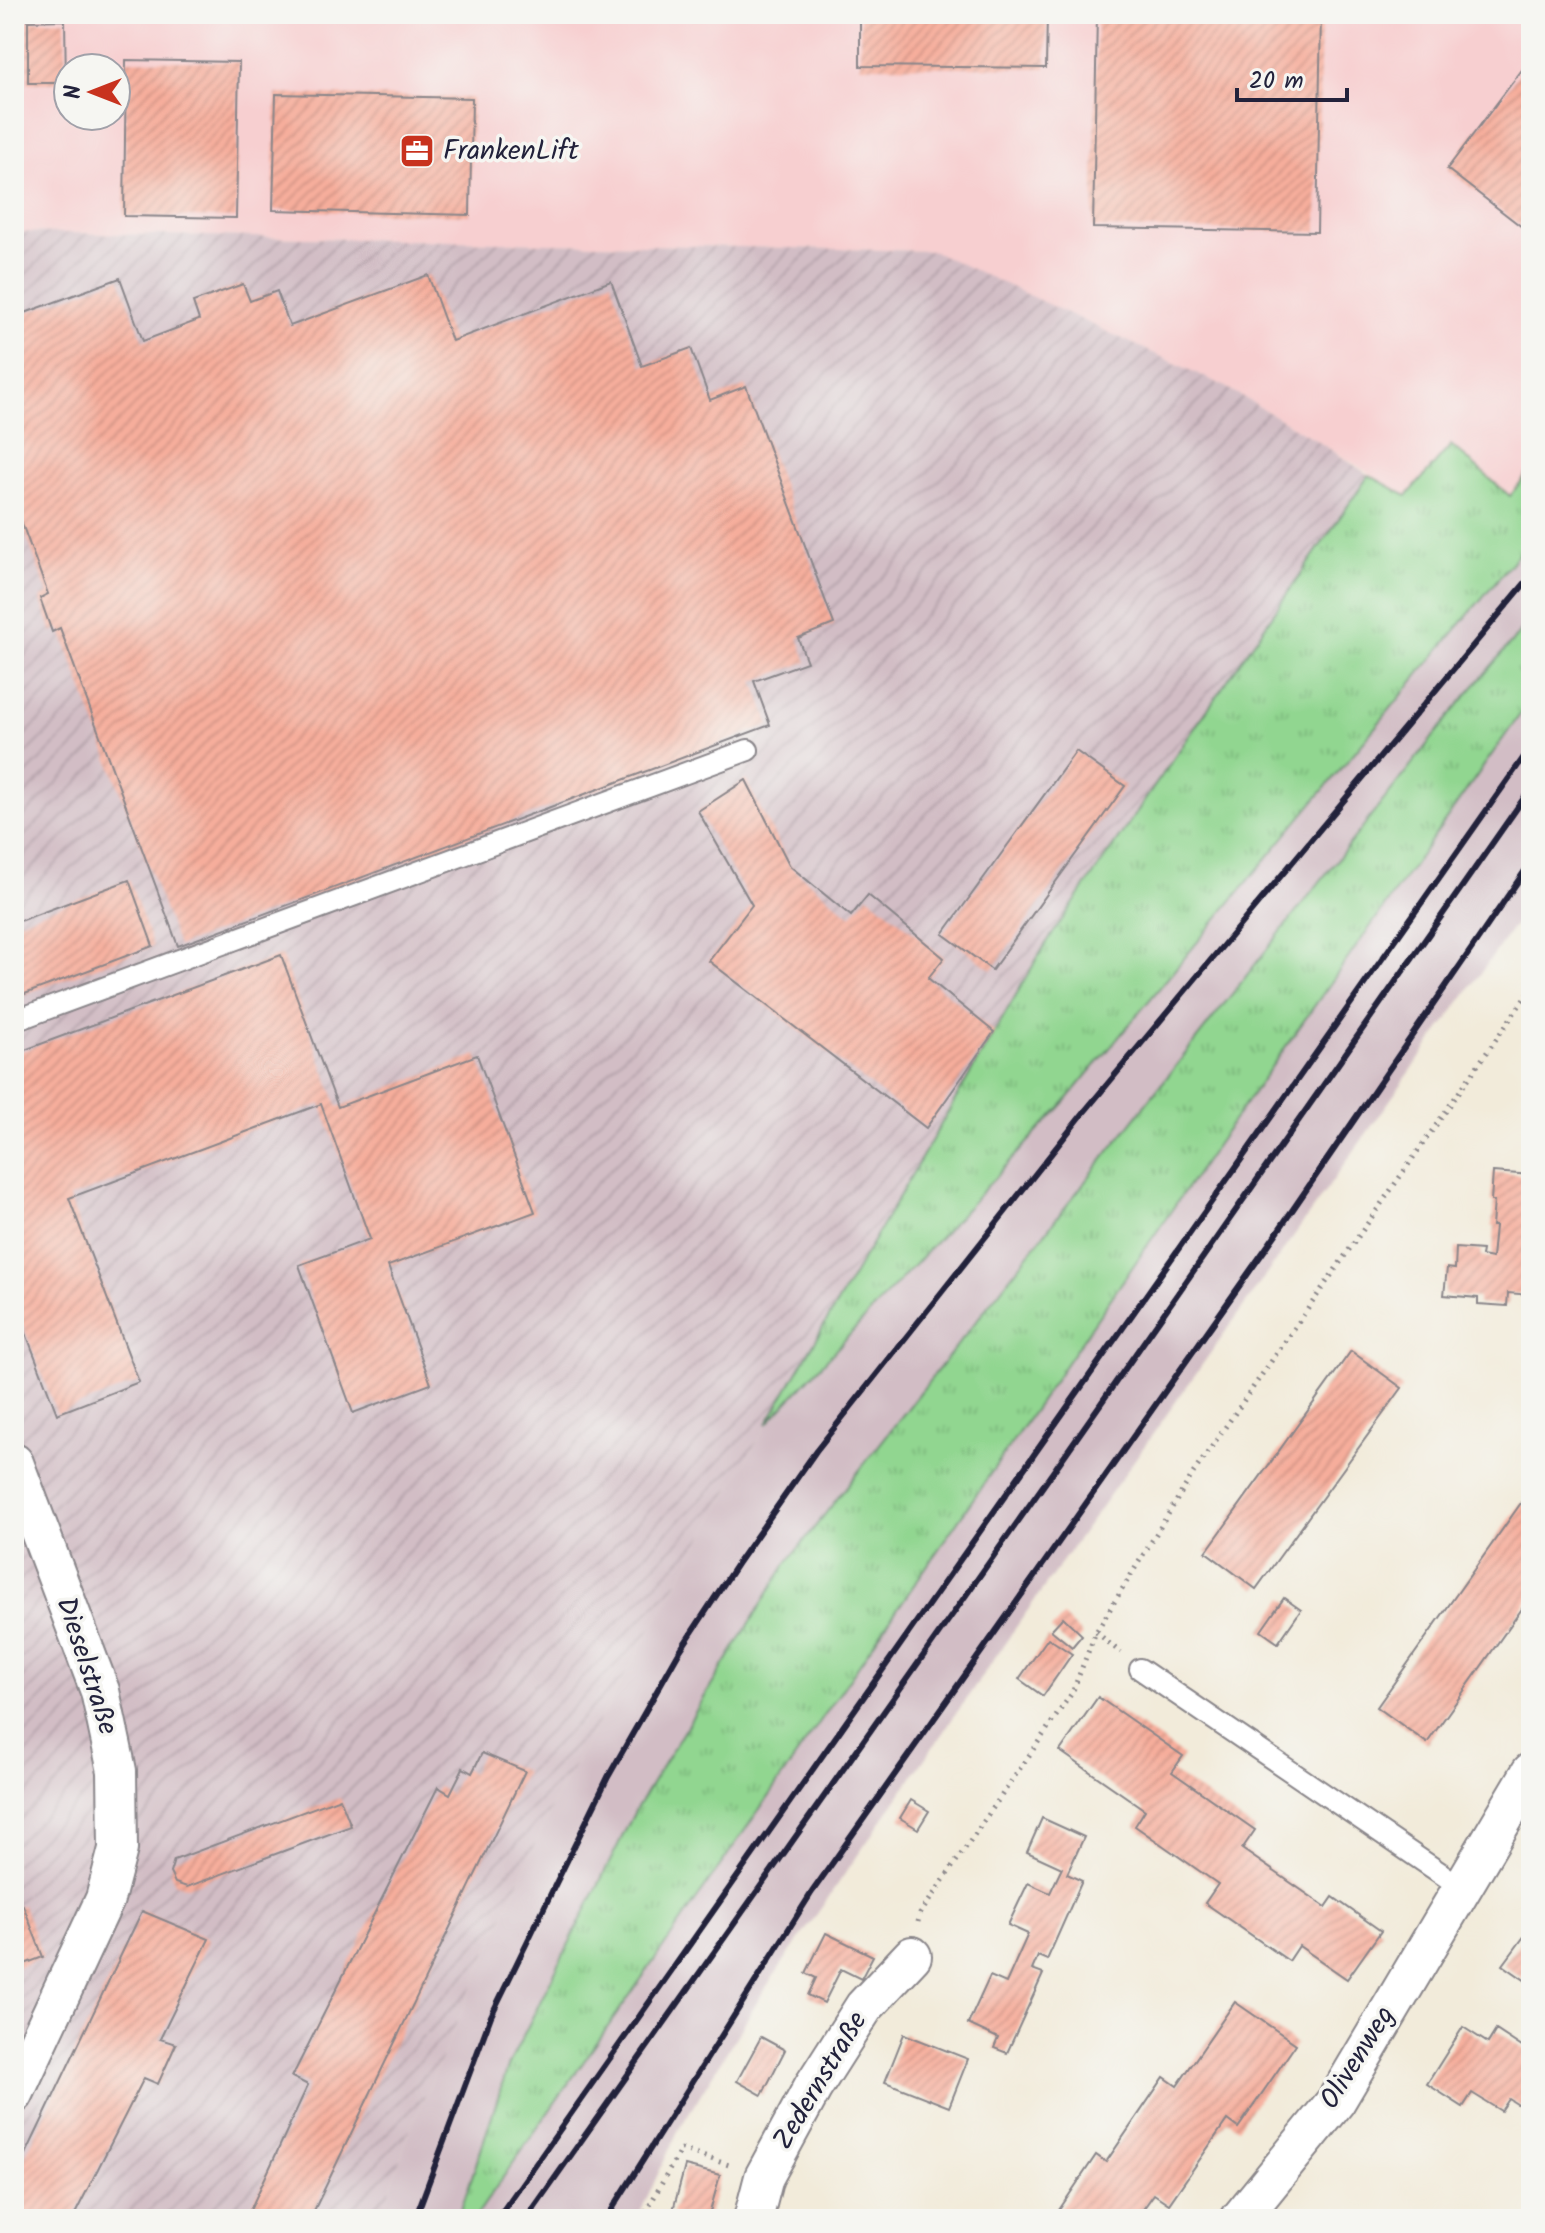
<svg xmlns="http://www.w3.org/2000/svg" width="1545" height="2233" font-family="Kalam,sans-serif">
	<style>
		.built { fill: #f7cfd0; fill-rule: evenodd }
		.industrial { fill: url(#industrial-furrows) }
		.railway { fill: #d2bdc5 }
		.grass { fill: url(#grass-tufts); stroke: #5a7c66; stroke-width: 2 }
		.building { fill: url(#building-hatch) }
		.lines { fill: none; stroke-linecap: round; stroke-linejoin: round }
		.service-casing { stroke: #8a868a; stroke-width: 24 }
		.minor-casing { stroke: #8a868a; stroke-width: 42 }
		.path { stroke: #8a868a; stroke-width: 5; stroke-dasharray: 2 6; stroke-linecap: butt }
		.service { stroke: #fff; stroke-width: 20 }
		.minor { stroke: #fff; stroke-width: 38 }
		.rail { stroke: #22223b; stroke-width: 6 }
		.labels { text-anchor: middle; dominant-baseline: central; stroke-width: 7; stroke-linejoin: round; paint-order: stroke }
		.poi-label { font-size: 28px; fill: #22223b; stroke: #f6f6f2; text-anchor: start }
		.street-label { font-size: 28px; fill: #22223b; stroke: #f6f6f2 }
	</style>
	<defs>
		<pattern id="industrial-furrows" width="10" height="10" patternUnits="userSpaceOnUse" patternTransform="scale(2)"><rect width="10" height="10" fill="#d2bdc5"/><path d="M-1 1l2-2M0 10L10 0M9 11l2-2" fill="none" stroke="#b4a2aa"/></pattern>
		<pattern id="grass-tufts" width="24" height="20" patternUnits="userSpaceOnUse" patternTransform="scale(2)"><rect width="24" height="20" fill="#91d690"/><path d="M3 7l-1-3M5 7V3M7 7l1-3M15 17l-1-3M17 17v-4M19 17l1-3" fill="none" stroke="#7db77d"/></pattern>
		<pattern id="building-hatch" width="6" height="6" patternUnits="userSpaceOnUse" patternTransform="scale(2)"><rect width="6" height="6" fill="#f6ad9b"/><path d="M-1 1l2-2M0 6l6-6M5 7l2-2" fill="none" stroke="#d39586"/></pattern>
	</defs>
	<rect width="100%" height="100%" fill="#f6f6f2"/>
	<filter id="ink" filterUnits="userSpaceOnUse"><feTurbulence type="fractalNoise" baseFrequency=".0125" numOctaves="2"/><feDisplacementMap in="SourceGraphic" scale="16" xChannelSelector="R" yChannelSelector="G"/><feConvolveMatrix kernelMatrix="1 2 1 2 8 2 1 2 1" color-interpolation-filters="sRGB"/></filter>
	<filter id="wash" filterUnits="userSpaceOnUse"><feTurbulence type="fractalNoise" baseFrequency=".006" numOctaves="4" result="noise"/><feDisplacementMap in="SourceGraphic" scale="32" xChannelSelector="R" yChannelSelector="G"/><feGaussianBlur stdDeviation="1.8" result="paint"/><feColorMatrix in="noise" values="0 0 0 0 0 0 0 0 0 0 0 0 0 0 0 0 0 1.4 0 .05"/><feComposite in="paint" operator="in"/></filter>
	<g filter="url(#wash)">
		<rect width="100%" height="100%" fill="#f2ebda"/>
		<!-- built -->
		<path class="built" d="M14,14H1531V469L1511,496L1406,497L1319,442L1222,385L932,251L14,232ZM68,68H116V116H68Z"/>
		<!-- industrial -->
		<path class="industrial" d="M14,232L933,251L1222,385L1319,442L1369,475L1045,945L767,1424L556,1797L408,2134L381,2219H14Z"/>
		<!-- railway -->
		<g class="railway">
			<path d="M1531,539V619L1455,709L786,1564L509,2064L458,2219H381L408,2134L556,1797L767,1424L1066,1101Z"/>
			<path d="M1531,699V902L1037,1597L767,1986L678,2131L637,2219H474L775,1787L1217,1144Z"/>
		</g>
		<!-- grass -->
		<g class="grass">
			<path d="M1451,445L1510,496L1531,469V539L1066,1101L767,1424L1045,945L1369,475L1407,496Z"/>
			<path d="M1531,619V699L1217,1144L775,1787L474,2219H458L509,2064L637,1807L786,1564L1455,709Z"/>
		</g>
		<g id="blocks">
			<!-- building -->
			<g class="building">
				<path d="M860,14H1047L1046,68L860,66Z"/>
				<path d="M1097,14H1321L1317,232L1093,228Z"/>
				<path d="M65,20L66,83H28V21Z"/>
				<path d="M1531,58V234L1447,169Z"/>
				<path d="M126,60L239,62L236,218L124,216Z"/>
				<path d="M276,94L472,98L470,215L273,210Z"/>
				<path d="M428,275L452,341L611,281L642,366L691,348L710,400L746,386L834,624L798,638L807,662L754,681L770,725L178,946L60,628L52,632L40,598L48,594L14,502V358L17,357L14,348V317L120,278L143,341L199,320L193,302L243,284L250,301L277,291L290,326Z"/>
				<path d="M1076,751L1125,786L992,970L943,934Z"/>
				<path d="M746,780L790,866L851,916L868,895L944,958L928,978L994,1032L926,1128L709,961L752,905L698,811Z"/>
				<path d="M129,880L153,946L14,998V923Z"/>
				<path d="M281,955L338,1107L477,1055L535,1212L388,1266L431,1384L353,1413L299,1265L370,1239L321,1104L69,1198L139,1382L57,1414L14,1302V1054Z"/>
				<path d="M1493,1172L1531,1175V1295L1508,1293L1507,1306L1478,1304V1298L1444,1295L1447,1268L1455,1269L1456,1248L1482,1250L1481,1256L1492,1258L1495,1226H1492L1494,1201H1491Z"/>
				<path d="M1351,1351L1402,1388L1256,1589L1206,1552Z"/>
				<path d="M1521,1503L1531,1510V1596L1427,1743L1377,1707Z"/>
				<path d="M1284,1598L1301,1610L1278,1643L1261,1631Z"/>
				<path d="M1063,1617L1082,1635L1072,1647L1051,1630Z"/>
				<path d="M1048,1638L1072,1654L1043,1696L1019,1679Z"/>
				<path d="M1098,1697L1183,1756L1172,1772L1255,1830L1242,1849L1326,1907L1333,1897L1381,1931L1347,1979L1299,1946L1289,1961L1205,1903L1218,1884L1135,1826L1145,1810L1060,1751Z"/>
				<path d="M482,1753L525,1771L310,2219H246L308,2085L292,2077L438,1787L450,1794L463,1768L472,1773Z"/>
				<path d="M340,1798L351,1826L187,1887L175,1883L170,1873L174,1860Z"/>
				<path d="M911,1800L929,1811L918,1829L900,1818Z"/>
				<path d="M1042,1818L1084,1837L1067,1874L1082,1881L1047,1960L1038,1956L1032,1970L1043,1974L1007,2053L994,2048L998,2038L968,2024L990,1976L1006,1983L1028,1934L1008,1925L1028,1883L1050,1893L1062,1868L1027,1852Z"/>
				<path d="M23,1905L43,1957L14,1968V1908Z"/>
				<path d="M142,1911L209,1939L160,2039L176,2044L158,2084L144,2078L75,2214L86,2219H14V2179Z"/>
				<path d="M1531,1927V1980L1529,1983L1503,1965Z"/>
				<path d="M826,1933L873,1956L861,1979L841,1969L824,2003L808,1995L816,1978L806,1973Z"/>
				<path d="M1235,2002L1296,2044L1238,2128L1227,2120L1169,2204L1154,2194L1136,2219H1053L1096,2155L1106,2162L1164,2077L1177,2086Z"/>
				<path d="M1463,2027L1488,2043L1496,2030L1531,2053V2113L1509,2099L1501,2111L1472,2093L1463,2107L1427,2084Z"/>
				<path d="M904,2034L968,2059L949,2107L885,2082Z"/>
				<path d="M761,2037L785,2050L762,2095L737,2081Z"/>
				<path d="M685,2166L720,2175L708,2219H693L672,2214Z"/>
			</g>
		</g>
	</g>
	<g filter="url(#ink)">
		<use href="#blocks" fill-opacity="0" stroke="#8a868a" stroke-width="2"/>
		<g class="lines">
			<!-- service casing -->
			<g class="service-casing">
				<g id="service">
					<path d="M14,1021L748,750"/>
					<path d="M1140,1669L1461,1887"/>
				</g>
			</g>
			<!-- minor casing -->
			<g class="minor-casing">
				<g id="minor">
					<path d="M14,1463L100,1691L117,1771L118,1849L105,1899L14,2094"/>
					<path d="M753,2219L764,2177L813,2087L864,2007L912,1956"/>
					<path d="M1240,2219L1336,2101L1531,1772"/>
				</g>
			</g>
			<!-- path -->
			<g class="path">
				<path d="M1096,1632L1121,1653"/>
				<path d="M918,1922L920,1914L1072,1693L1096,1632L1194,1472L1531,989"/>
				<path d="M642,2219L681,2149L729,2165"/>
			</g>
			<!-- service -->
			<use href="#service" class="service"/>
			<!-- minor -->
			<use href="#minor" class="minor"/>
			<!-- rail -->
			<g class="rail">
				<path d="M415,2219L491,2016L608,1777L679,1652L737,1564L816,1451L1085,1111L1531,576"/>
				<path d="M497,2219L1531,747"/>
				<path d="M526,2219L1055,1469L1531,788"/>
				<path d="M606,2219L812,1892L1276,1234L1531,862"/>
			</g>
		</g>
	</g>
	<!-- icons -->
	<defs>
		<g id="office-square" transform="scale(1.8)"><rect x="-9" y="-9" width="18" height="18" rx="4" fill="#c8321e" stroke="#f6f6f2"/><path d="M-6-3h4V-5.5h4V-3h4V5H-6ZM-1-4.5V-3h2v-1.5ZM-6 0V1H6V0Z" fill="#fff"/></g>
	</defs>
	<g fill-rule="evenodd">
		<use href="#office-square" x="417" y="151"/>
	</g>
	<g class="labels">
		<!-- poi labels -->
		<g class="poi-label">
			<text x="443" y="151">FrankenLift</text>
		</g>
		<!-- street labels -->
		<g class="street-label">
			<text transform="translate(86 1666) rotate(72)">Dieselstraße</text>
			<text transform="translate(1358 2058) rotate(-58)">Olivenweg</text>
			<text transform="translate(821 2081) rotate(-59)">Zedernstraße</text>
		</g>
	</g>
	<!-- margin -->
	<rect width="1545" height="2233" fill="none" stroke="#f6f6f2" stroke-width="48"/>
	<!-- north arrow -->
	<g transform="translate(92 92) rotate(270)"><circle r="38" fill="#f6f6f2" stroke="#a1a1a9" stroke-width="2"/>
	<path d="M0-6L14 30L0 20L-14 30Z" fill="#c8321e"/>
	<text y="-12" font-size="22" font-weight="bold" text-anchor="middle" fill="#22223b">N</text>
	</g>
	<!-- scale -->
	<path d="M1237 88v12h110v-12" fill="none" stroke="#22223b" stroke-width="4"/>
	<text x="1249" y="88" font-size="24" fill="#22223b" stroke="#f6f6f2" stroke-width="6" paint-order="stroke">20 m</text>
</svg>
